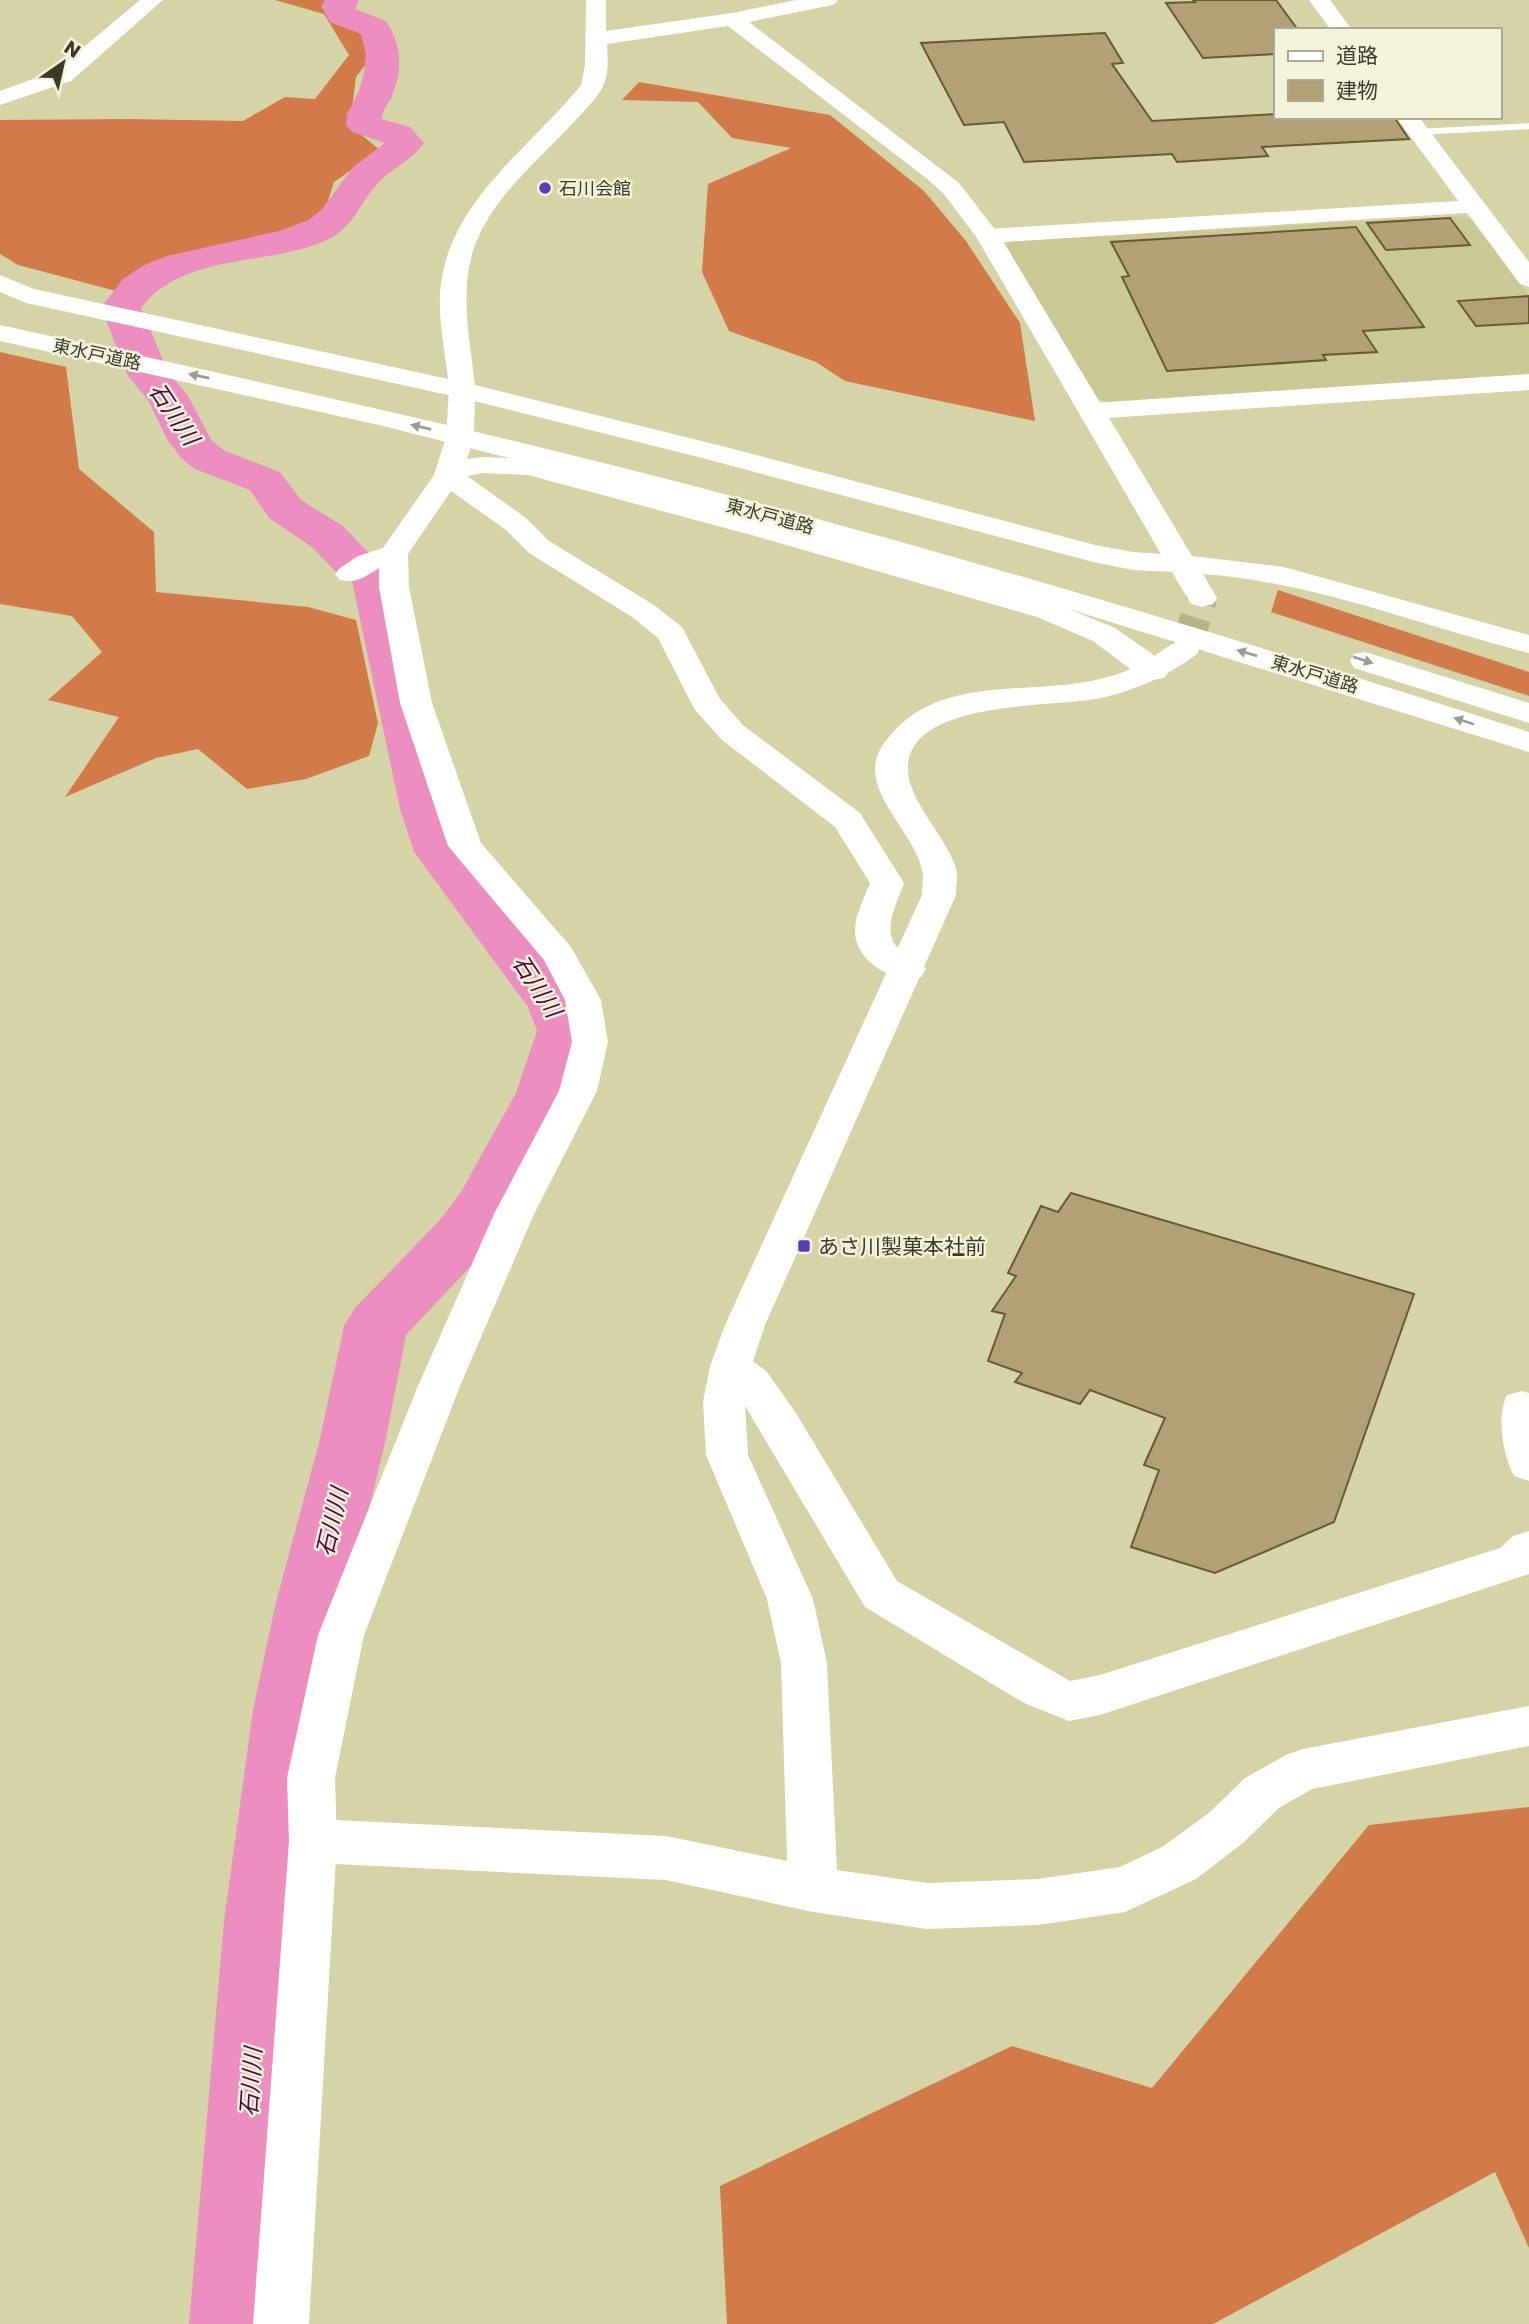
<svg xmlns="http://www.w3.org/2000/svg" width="1529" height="2324" font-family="Poppins,'Noto Sans JP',sans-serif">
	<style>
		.built { fill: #c9c995 }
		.forest { fill: #d37a4a }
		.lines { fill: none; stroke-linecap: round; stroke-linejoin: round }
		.river { fill: #ec8ebf; fill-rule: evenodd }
		.building { fill: #b2a177; stroke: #6a5a33; stroke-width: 2 }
		.secondary-tunnel { stroke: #b5b58d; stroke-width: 31; stroke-dasharray: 31 15; stroke-linecap: butt }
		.lane { fill: #fff; fill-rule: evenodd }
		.street { fill: #fff; fill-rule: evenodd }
		.secondary { fill: #fff; fill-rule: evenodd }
		.highway { fill: #fff; fill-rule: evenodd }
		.oneway { fill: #9d9d94 }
		.poi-dot { fill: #593db5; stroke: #f3f3dc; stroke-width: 2.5 }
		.labels { text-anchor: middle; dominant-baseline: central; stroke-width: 5; stroke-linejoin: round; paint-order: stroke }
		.far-poi-label { font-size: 18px; fill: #3b3b28; stroke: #f3f3dc; text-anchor: start }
		.far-street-label { font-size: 18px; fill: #3b3b28; stroke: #f3f3dc }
		.poi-label { font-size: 21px; fill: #3b3b28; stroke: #f3f3dc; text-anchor: start }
		.water-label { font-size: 23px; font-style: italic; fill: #550037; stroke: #f3f3dc }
	</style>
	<rect width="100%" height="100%" fill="#d4d4a6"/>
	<!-- built -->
	<path class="built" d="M1458,216L1473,220L1529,295V375L1118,404L1098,399L1004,249L1010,241Z"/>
	<!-- forest -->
	<g class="forest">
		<path d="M275,0H335L330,10L359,27L374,54L356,77L352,109L358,132L380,150L334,182L321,222L232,242L116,291L18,265L0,254V120L129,119L243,121L285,97L315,99L349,55L324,14Z"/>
		<path d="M639,82L830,115L924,191L966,241L1020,323L1035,421L845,381L816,362L729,331L702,272L708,184L791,148L732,138L698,102L622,100Z"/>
		<path d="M0,352L66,367L79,469L154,532L156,592L308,607L356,620L378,723L369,756L306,779L247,789L198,749L156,758L65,797L119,717L48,700L102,652L72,616L0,604Z"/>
		<path d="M1278,590L1529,672V696L1271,612Z"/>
		<path d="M1529,1807V2248L1495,2172L1213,2324H727L720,2186L1012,2046L1152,2088L1369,1825Z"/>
	</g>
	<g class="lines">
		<!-- river -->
		<path class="river" d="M325,0H359L355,9L386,21C402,45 403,72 391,98C387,105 383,111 381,119L410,127L424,143C412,160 394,167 380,181C360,201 355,227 327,240C268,267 183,252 141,308L168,372L188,396L212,441L225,451L280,472L301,500L344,527L369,553L389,565L396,575L452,809L465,849L574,990L593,1031L574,1093L505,1221L483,1253L406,1335L385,1443L346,1602L325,1710L302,1921L275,2324H189L224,1921L253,1710L276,1602L319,1443L344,1326L354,1309L439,1221L461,1192L516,1093L537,1031L528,1007L414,852L400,809L352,581L337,573L312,547L269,518L250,490L195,469L182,459L167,439L148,400L128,376L101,308L122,280L142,266L167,256L279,231L309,220L323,208L353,167L385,143L352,132L346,125L347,114L359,91L364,73L366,54L361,34L330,22L321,6Z"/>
	</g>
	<!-- building -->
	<g class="building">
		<path d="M1193,0H1276L1298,30H1275V54L1203,58L1166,3L1195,2Z"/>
		<path d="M1105,33L1123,63L1112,64L1152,121L1275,114V117H1394L1409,139L1262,147L1268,156L1177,162L1172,154L1024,162L1004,122L964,125L921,43Z"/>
		<path d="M1450,218L1470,245L1386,250L1367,223Z"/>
		<path d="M1356,227L1424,327L1363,331L1377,352L1323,355L1326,360L1167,371L1122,277L1129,276L1111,242Z"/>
		<path d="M1529,296V323L1476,326L1458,301Z"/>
		<path d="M1071,1193L1414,1294L1334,1522L1215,1573L1131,1547L1159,1470L1144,1465L1165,1418L1090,1390L1080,1404L1015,1382L1022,1373L988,1361L1005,1314L992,1311L1016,1276L1008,1273L1041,1206L1058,1212Z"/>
	</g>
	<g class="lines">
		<!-- secondary-tunnel -->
		<path class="secondary-tunnel" d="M1186,647L1202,598"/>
		<!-- lane -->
		<path class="lane" d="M1529,123V129L1418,135L1412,132L1418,129Z"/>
		<!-- street -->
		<g class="street">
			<path d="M140,0H163L71,81L0,105V91L55,71Z"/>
			<path d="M1473,200L1481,202L1485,207L1481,212L988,243L979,241L976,236L979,231L988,229Z"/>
			<path d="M1529,374V390L1092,419L1082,417L1078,411L1082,405L1092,403Z"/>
			<path d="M462,382L471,384L475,390L474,437L467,459L483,457L529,459L775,524L1059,605L1115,628L1151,653L1169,671L1164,678L1153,680L1142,678L1093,641L1037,617L755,536L528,475L483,473L467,476L526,518L549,541L654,605L682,627L720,699L744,726L860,813L904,883C896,906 878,936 904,953C913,958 920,960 926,969L921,977C894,984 855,962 855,931C855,915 864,898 870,883L835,827L722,740L695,710L658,638L632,617L529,553L506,530L451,491L408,554L409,587L432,703L481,843L571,947L601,1000L608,1042L597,1091L534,1214L460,1386L364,1635L335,1778L337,1841L309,2324H253L289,1841L287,1778L318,1635L418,1386L494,1214L559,1091L572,1042L565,1000L544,960L448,846L400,703L379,587V568C365,577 356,584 340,580L335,574L340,568L358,556L383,548L434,475L446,437L449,390L453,384Z"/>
		</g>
		<!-- secondary -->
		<g class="secondary">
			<path d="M586,0H606V31L732,13L796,0H838L835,4L828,6L749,22L959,183L1000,236L1192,556L1284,567L1529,635V653C1421,626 1314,582 1203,574L1217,598L1213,604L1202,607L1191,604L1172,572L1133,570L1093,562L706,459L462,398L26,303L0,292V275L34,289L448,379C444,344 435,307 443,272C459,194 534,144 581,85L585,65ZM728,26L926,178L943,193L977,238L1161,554L1133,552L1095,545L726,447L475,385C470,339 459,293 474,248C491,198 538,161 573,123C583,112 597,99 603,86C609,73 608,57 607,44Z"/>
			<path d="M1309,0H1330L1352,30H1331Z"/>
			<path d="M1396,117H1419L1529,262V287L1520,284Z"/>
			<path d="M1186,638L1197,640L1201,647L1197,654C1167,676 1137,690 1101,698C1054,708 909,699 908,768C907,800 946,836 956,868C958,877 956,886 956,895L765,1325L753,1361L767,1372L794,1410L897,1581L1070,1681L1100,1675L1500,1548L1513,1536L1529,1531V1574L1100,1715L1069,1721L1024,1703L865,1607L745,1406L748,1455L813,1599L827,1663L837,1870L927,1883L1038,1879L1120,1867L1162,1847L1209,1813L1245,1778L1286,1755L1303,1749L1529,1706V1746L1312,1789L1279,1808L1243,1843L1196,1879L1125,1912L1038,1925L927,1929L813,1912L666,1880L313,1863L296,1856L289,1841L296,1826L313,1819L666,1836L787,1861L781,1663L767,1599L706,1455L703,1402L710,1366L725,1325L922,895C922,886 924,877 922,869C913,835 874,801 875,768C875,753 885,741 894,731C948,672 1042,698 1111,676C1126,672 1141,665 1154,656C1166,649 1173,641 1186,638Z"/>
			<path d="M1522,1391L1529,1393V1481L1514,1476C1503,1456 1496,1416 1507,1395Z"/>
		</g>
		<!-- highway -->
		<g class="highway">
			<path d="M0,325C205,370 409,414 612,465C921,543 1226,635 1529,732V752L1059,606L711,509L379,425L0,341Z"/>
			<path d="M1365,652L1529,703V723L1354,668L1350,661L1354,654Z"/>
		</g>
	</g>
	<!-- one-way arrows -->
	<defs><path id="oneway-solid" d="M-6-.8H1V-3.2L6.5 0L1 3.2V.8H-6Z" transform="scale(1.75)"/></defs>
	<g class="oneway">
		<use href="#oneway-solid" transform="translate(199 376) rotate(-168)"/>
		<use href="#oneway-solid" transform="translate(421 427) rotate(-167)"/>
		<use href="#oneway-solid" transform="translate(1247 653) rotate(-164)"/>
		<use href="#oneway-solid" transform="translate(1363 660) rotate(18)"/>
		<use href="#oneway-solid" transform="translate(1464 721) rotate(-162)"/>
	</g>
	<!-- markers -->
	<g class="poi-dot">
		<circle cx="545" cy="188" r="7"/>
		<rect x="797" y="1239" width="14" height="14" rx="3.5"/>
	</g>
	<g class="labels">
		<!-- far-poi labels -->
		<g class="far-poi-label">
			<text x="559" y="188">石川会館</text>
		</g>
		<!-- far-street labels -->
		<g class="far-street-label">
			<text transform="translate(97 354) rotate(12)">東水戸道路</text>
			<text transform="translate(770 516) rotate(15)">東水戸道路</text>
			<text transform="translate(1315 674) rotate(17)">東水戸道路</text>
		</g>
		<!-- poi labels -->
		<g class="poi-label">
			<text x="818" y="1246">あさ川製菓本社前</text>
		</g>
		<!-- water labels -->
		<g class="water-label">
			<text transform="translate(174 414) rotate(56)">石川川</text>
			<text transform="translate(537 986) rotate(57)">石川川</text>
			<text transform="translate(332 1522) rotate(-77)">石川川</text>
			<text transform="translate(251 2082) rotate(-86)">石川川</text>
		</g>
	</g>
	<!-- legend -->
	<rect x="1274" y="28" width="228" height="91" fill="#f3f3dc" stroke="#a9a994" stroke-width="2"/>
	<rect x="1288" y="51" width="35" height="10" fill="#ffffff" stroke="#a9a994" stroke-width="2"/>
	<text x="1336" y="63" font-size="21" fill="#3b3b28">道路</text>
	<rect x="1288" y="80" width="35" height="21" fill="#b2a177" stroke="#a9a994" stroke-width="2"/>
	<text x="1336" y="98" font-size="21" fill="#3b3b28">建物</text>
	<!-- north arrow -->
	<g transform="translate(63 63) rotate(34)" stroke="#f3f3dc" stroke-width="5" paint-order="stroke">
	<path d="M0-5L12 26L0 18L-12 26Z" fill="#3b3b28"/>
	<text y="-10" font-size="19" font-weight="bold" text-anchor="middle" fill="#3b3b28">N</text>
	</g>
</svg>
